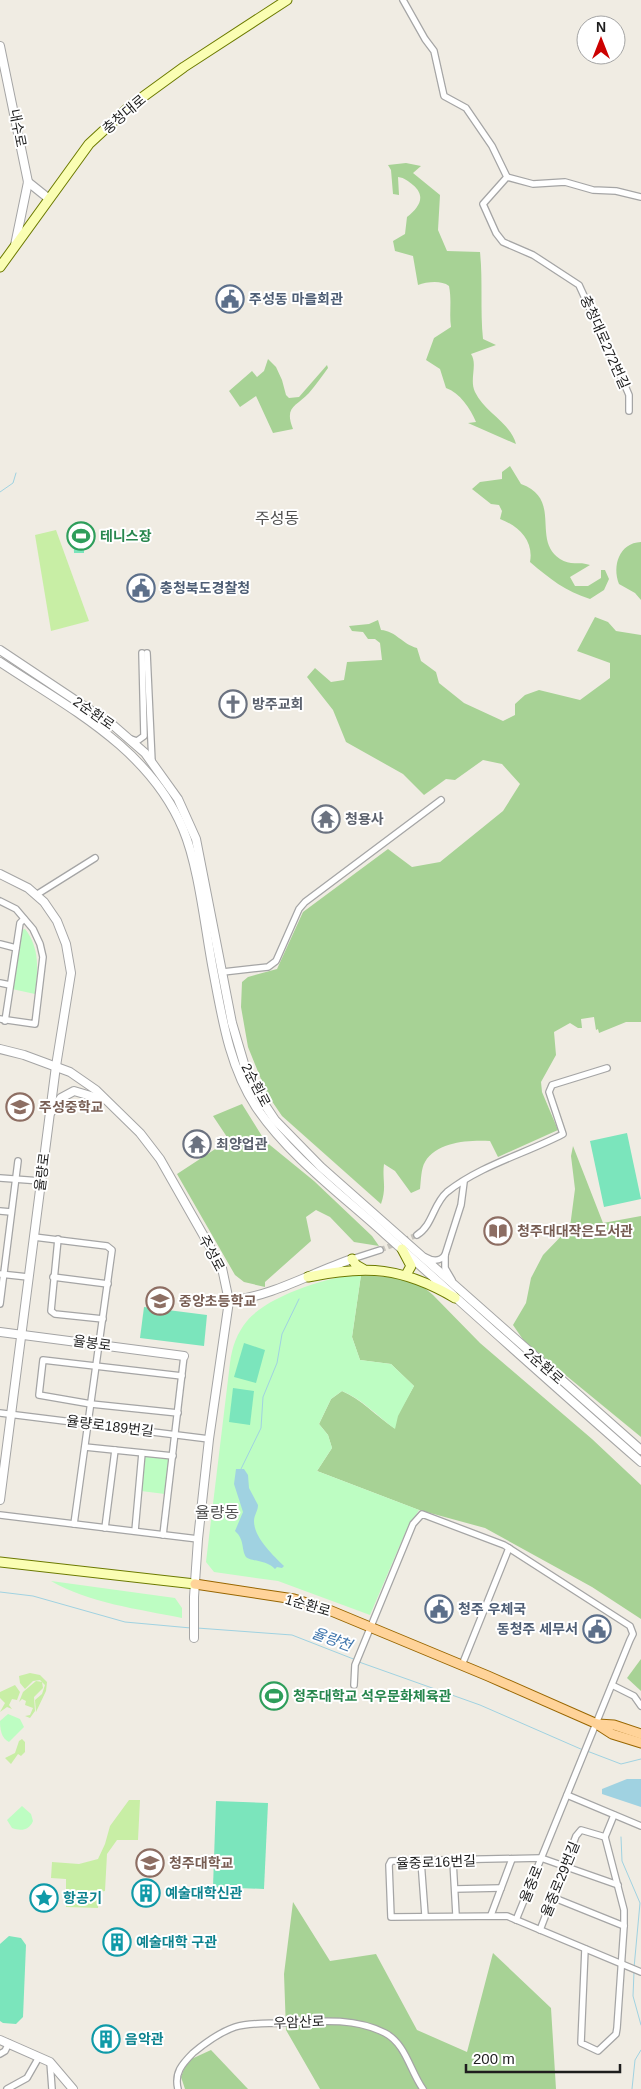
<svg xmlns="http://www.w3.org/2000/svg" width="641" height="2089" font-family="Helvetica,'Noto Sans KR',sans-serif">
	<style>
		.grass { fill: #c8eea5 }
		.forest { fill: #a7d295 }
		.park { fill: #bdfdc2 }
		.pitch { fill: #7be5bc }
		.water { fill: #a0d2e1 }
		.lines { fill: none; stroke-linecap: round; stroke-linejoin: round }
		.stream { stroke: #a0d2e1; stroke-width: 1 }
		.minor-tunnel { stroke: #c6c3bc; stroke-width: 5.5; stroke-dasharray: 5.5 3; stroke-linecap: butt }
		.minor-casing { stroke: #a5a5a5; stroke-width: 8 }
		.tertiary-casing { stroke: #a5a5a5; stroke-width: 10 }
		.secondary-casing { stroke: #6c7a00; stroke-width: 11 }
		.primary-casing { stroke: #986600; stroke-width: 11 }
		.minor { stroke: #fff; stroke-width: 5.5 }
		.tertiary { stroke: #fff; stroke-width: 8 }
		.secondary { stroke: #fafeb3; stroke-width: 9 }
		.primary { stroke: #ffd399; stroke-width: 9 }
		.labels { text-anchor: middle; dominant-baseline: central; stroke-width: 4; stroke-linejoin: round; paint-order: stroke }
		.street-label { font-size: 14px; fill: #1e1e1e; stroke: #fff }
		.service-label { font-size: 14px; font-weight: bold; fill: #4e5e75; stroke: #fff; text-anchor: start }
		.leisure-label { font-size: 14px; font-weight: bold; fill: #27864d; stroke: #fff; text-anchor: start }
		.worship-label { font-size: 14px; font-weight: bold; fill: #5b616d; stroke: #fff; text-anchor: start }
		.education-label { font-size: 14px; font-weight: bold; fill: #785e54; stroke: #fff; text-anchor: start }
		.culture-label { font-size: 14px; font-weight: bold; fill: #0d838f; stroke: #fff; text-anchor: start }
		.water-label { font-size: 15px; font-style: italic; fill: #4076ad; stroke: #fff }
		.quarter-label { font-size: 16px; fill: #515151; stroke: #fff }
	</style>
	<rect width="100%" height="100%" fill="#f0ece3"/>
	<!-- grass -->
	<g class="grass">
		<path d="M56,530L89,621L51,631L35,535Z"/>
		<path d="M30,1673L40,1675L47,1682L46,1691L36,1712L35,1700L42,1694L45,1685L40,1680L33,1681L25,1689L20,1683L19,1676Z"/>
		<path d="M36,1681L42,1682L43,1688L34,1697L35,1711L30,1718L25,1716L30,1715L33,1708L25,1705L26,1701L22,1699L19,1702L23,1692Z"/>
		<path d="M15,1685L20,1692L17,1700L12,1699L9,1705L12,1709L7,1707L0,1712L5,1703L0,1698V1692Z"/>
		<path d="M22,1739L25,1742V1752L21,1756L18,1754L11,1764L5,1758L15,1753L19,1741Z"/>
		<path d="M129,1800H140L138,1840H117L107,1854L105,1891L99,1892L98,1908L66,1907V1879L51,1878L52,1862L79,1864L98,1859L105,1844L110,1826Z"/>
	</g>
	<!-- forest -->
	<g class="forest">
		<path d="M406,163L421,166L413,173L440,195L438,230L447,251L480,252C483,281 480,310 483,339L496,345L471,354C478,364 469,380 475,392C484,412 511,423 516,444L468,423L476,422C470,408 460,393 446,388L440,369L426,360L434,338L451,327C449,313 452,301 449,286C441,280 427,282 418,285L413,256L395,251L393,241L405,234L407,217C420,207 426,196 413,185C408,181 405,178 398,177L399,195L393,194L391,170L388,165Z"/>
		<path d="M268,359L276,367L282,380L286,395L289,398L299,397L327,365L328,368C322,376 316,385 309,393C296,407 284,406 293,429L273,433L256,396L240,407L229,391L252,371L257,377L264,371Z"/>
		<path d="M510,466L521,484C563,499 531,540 560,559C570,566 579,561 590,565L570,577L575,586H588L601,578V570H605L609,579L604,590L590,599C565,591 550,579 530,562C534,541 519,526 500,519L502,511L499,505L491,504L472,489L480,482L502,479V472Z"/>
		<path d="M641,542V600L635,593L619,584C612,566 619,543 641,542Z"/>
		<path d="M595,617L608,622L616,631L641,635V1022H626L599,1033L598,1029L596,1030L594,1017L581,1019L582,1028H578L570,1023L554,1032L556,1055L541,1082L542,1092L558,1130L498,1157L490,1141C470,1140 437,1141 425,1162C421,1168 421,1181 420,1189L411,1193L395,1171L384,1164C382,1180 387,1187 381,1204L282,1116L267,1094L248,1047L241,1007L242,982L248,977L277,969L303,912L388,849L412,867L440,862L503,811L520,784L502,764L483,760L455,780L446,779L424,795L403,774L346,742L333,710L307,677L315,668L331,682L344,680L347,662L382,660L380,643L375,639H368L363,632L352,631L349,626L369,624L378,620L381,630C396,631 402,644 417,648L421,661L436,672L439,683L464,703L503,721L515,715V704L525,695L539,690L580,700L610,678V663L577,651Z"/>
		<path d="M242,1104L265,1141L314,1181L372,1236L379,1246L354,1242L330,1217L316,1210L306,1217L311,1241L265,1282V1287L244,1282L235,1275L177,1174L229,1140L213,1116Z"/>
		<path d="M573,1146L603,1223L641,1216V1437L524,1341L513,1325L526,1303L531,1278L543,1255L570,1227L575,1189L571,1156Z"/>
		<path d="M361,1275L414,1279L433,1295L480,1343L592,1439L641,1485V1619L592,1587L485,1528L419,1510L317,1471L332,1448L328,1435L319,1424L331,1399L342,1391C361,1399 376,1416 394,1428L397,1416L414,1386L391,1364L360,1360L352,1337Z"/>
		<path d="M641,1659V1691L627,1678Z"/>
		<path d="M293,1902L330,1961L376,1954L417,2030L467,2052L493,1953L551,2008L556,2089H320L286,2030L284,1974Z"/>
		<path d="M211,2050L248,2089H185L181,2077L187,2061Z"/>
	</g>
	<!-- park -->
	<g class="park">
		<path d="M25,929C40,948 38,970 35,994L12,989L21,930Z"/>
		<path d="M357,1274L361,1275L352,1337L360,1360L391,1364L414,1386L398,1416L395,1429C377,1416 362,1399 342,1391L331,1399L319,1424L328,1435L332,1448L317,1471L419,1510L406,1531L370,1615L278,1581L214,1572L206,1562L230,1363C232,1347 237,1333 247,1321C267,1296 326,1278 357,1274Z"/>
		<path d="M145,1455L169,1458L165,1494L141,1491Z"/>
		<path d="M51,1581L175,1598L182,1608V1618C138,1609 89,1603 51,1581Z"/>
		<path d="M8,1714L20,1719L24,1727L9,1742C1,1738 0,1729 0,1721Z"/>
		<path d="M22,1806L31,1814L33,1821C29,1831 20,1831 12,1828L7,1820Z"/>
	</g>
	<!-- pitch -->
	<g class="pitch">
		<path d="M87,523L89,549H84V553H74L73,524Z"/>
		<path d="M627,1133L641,1199L604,1207L590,1141Z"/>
		<path d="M144,1307L207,1315L204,1346L140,1338Z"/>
		<path d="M244,1343L265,1350L256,1383L234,1377Z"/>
		<path d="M233,1388L254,1391L250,1425L229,1422Z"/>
		<path d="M216,1801L268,1803L264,1889L213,1887Z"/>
		<path d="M9,1936L21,1938L26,1945L23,2017L16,2024L3,2023L0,2021V1944Z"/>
	</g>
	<!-- water -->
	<g class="water">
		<path d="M236,1469H244L248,1475L249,1488L258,1505C258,1511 254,1515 254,1521C254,1538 273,1555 284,1566L282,1568L277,1567L275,1569C267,1560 249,1561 246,1557C241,1549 245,1540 235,1531L243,1512L234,1484Z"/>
		<path d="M627,1779H641V1807L602,1794V1789Z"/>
	</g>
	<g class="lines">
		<!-- stream -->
		<g class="stream">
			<path d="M0,492L13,483L16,473"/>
			<path d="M241,1469L261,1428L263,1397L277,1363L282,1334L299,1299"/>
			<path d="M0,1592L33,1596L125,1622L191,1628"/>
			<path d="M197,1628L292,1635L356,1660"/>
			<path d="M359,1662L480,1705L583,1750"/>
			<path d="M587,1751L621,1764L641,1759"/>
			<path d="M621,1837L622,1861L640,1903L634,1968"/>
			<path d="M634,1972L633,1996L641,2025"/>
			<path d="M632,2089L635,2060L641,2050"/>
		</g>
		<!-- minor-tunnel -->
		<path class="minor-tunnel" d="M380,1250L417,1235"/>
		<!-- minor casing -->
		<g class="minor-casing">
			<g id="minor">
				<path d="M403,0L425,39L434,51L444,96L466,108L492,146L507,177L483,204L496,233L503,242L533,255L579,285L626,388L629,395V411"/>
				<path d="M507,177L533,184L565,182L593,190L616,191L641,197"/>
				<path d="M147,653L152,762"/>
				<path d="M131,739L137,741L144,736L142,653"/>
				<path d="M36,895L95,858"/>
				<path d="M0,901L16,909L33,929L40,944L43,957L35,1024L0,1019"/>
				<path d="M0,944L16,948"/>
				<path d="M223,972L268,967L276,961L299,909L305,902L441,800"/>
				<path d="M0,983L10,985"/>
				<path d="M5,1021L20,923L24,919"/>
				<path d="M0,1178L41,1181"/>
				<path d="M0,1211L11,1212"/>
				<path d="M417,1235C433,1225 433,1204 447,1192C481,1165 525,1154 563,1134L549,1092L552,1085L607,1068"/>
				<path d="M34,1237L107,1246L112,1250L74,1524"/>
				<path d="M58,1239L51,1311L55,1314L103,1319"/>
				<path d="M425,1257C432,1261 440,1262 445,1255"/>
				<path d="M352,1259L380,1250"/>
				<path d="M0,1274L28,1277"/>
				<path d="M53,1277L108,1284"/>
				<path d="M452,1280L445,1268V1255L461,1205L464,1182"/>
				<path d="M0,1304L18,1161"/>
				<path d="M0,1413L209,1439"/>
				<path d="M178,1413L91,1404L39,1395L43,1360L182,1376"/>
				<path d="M85,1447L173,1456"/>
				<path d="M0,1515L198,1539"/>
				<path d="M105,1528L115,1450"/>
				<path d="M135,1531L142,1453"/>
				<path d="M163,1535L184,1356"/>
				<path d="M462,1665L509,1548"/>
				<path d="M354,1685L355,1665L413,1524L422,1514L504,1545L630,1626L633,1634L630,1640L516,1920"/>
				<path d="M612,1685L634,1696L641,1706"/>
				<path d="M567,1795L641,1826"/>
				<path d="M605,1837L614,1815"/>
				<path d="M421,1861L425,1915"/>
				<path d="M453,1861L456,1915"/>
				<path d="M618,1885L541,1858L391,1861L389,1865L391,1917L507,1916L641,1972"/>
				<path d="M455,1889L501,1888"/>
				<path d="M552,1897L624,1926"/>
				<path d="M491,1915L512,1859"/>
				<path d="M540,1930L576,1836L581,1830L605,1837"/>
				<path d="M585,1949L581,2043L598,2051L616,2034L617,2028L624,1926V1910L605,1837"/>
				<path d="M0,2054L5,2051L9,2043"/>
				<path d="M50,2062L52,2089"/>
				<path d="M7,2089L27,2078L39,2057"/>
				<path d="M178,2089C174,2073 182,2064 193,2053C205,2043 220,2032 235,2027C251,2022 268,2024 284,2023C318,2021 354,2017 385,2033C406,2044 410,2071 423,2089"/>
			</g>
		</g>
		<!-- tertiary casing -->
		<g class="tertiary-casing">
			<g id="tertiary">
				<path d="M0,46L28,182L15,245"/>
				<path d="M28,182L48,198"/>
				<path d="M0,650L114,726L145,753L178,799L196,839L232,1023L245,1067L255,1090L275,1120L321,1167L641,1450"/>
				<path d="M0,662C69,708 149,748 183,829C199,867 205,928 213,970C222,1017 229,1066 256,1107C290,1157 341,1194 385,1234C470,1310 555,1387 641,1462"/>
				<path d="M0,874L28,888L44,902L57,921L66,944L71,973L56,1066L0,1500"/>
				<path d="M0,1049L24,1055L70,1072L96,1090L140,1133L160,1159L222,1268L229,1301L209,1439L198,1539L194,1597V1638"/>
				<path d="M51,1112L61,1098L74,1091L101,1099"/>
				<path d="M229,1301C273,1296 311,1273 352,1259"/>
				<path d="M0,1332L184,1356"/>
				<path d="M0,2040L50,2062L73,2089"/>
			</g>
		</g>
		<!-- secondary casing -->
		<g class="secondary-casing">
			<g id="secondary">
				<path d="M0,267L89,144L129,107L184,67L287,0"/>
				<path d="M402,1249L411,1266L406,1275"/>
				<path d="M352,1259L356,1265L363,1269"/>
				<path d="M308,1277C367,1265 402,1267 455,1298"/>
				<path d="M0,1562L195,1584"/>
			</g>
		</g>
		<!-- primary casing -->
		<g class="primary-casing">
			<g id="primary">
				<path d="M195,1584L294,1599L329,1610L488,1676L595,1723L612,1734L641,1743"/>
				<path d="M598,1724L614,1725L641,1734"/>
			</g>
		</g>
		<!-- minor -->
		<use href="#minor" class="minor"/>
		<!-- tertiary -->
		<use href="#tertiary" class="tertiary"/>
		<!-- secondary -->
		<use href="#secondary" class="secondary"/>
		<!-- primary -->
		<use href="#primary" class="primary"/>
	</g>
	<!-- icons -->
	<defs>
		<g id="civic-ring" transform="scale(1.4375)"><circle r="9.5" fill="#fff" stroke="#5c6f8a" stroke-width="1.5"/><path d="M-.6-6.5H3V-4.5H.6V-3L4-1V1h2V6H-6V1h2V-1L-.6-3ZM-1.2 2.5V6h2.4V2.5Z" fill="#5c6f8a"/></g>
		<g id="stadium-ring" transform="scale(1.4375)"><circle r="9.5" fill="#fff" stroke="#2e9e5b" stroke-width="1.5"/><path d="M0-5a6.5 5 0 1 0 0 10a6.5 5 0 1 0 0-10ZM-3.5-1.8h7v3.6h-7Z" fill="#2e9e5b"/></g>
		<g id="church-ring" transform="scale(1.4375)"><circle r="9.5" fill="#fff" stroke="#6b7280" stroke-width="1.5"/><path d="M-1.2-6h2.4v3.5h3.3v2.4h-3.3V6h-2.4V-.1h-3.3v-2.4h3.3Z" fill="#6b7280"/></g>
		<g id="temple-ring" transform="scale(1.4375)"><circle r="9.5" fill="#fff" stroke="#6b7280" stroke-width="1.5"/><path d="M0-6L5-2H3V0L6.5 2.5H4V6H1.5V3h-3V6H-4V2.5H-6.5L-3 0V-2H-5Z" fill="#6b7280"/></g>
		<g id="school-ring" transform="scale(1.4375)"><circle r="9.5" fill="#fff" stroke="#8d6e63" stroke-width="1.5"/><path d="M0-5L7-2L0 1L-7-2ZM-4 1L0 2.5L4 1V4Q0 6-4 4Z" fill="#8d6e63"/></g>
		<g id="library-ring" transform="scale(1.4375)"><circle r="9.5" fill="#fff" stroke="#8d6e63" stroke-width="1.5"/><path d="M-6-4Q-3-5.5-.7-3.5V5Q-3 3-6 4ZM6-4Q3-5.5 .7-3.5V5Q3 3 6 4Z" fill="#8d6e63"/></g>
		<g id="university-ring" transform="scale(1.4375)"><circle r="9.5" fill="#fff" stroke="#8d6e63" stroke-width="1.5"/><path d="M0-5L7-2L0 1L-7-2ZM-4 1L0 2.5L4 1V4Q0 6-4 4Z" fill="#8d6e63"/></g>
		<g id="building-ring" transform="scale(1.4375)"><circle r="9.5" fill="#fff" stroke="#0f9aa8" stroke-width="1.5"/><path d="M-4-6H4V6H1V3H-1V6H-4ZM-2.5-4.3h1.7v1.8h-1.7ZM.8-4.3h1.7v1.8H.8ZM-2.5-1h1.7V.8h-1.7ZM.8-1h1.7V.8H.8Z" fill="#0f9aa8"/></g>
		<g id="sight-ring" transform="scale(1.4375)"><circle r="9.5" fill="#fff" stroke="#0f9aa8" stroke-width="1.5"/><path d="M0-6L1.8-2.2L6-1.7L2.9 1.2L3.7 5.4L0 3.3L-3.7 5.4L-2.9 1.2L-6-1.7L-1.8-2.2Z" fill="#0f9aa8"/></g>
	</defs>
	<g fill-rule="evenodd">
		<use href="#civic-ring" x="230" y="299"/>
		<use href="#stadium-ring" x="81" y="536"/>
		<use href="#civic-ring" x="141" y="588"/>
		<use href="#church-ring" x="233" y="704"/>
		<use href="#temple-ring" x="326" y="819"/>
		<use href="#school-ring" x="20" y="1107"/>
		<use href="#temple-ring" x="197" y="1144"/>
		<use href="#library-ring" x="498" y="1231"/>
		<use href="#school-ring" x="160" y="1301"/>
		<use href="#civic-ring" x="439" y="1609"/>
		<use href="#civic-ring" x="597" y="1629"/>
		<use href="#stadium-ring" x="274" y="1696"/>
		<use href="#university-ring" x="150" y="1863"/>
		<use href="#building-ring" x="146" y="1893"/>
		<use href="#sight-ring" x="44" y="1898"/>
		<use href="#building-ring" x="117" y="1942"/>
		<use href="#building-ring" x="106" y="2039"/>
	</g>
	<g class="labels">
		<!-- street labels -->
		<g class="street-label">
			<text transform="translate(124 114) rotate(-40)">충청대로</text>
			<text transform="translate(18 128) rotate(79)">내수로</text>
			<text transform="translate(605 342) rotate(66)">충청대로272번길</text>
			<text transform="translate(94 713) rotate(35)">2순환로</text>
			<text transform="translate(256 1085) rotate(63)">2순환로</text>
			<text transform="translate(42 1172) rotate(-83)">율량로</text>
			<text transform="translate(212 1253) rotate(62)">주성로</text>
			<text transform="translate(92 1343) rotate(8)">율봉로</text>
			<text transform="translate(544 1366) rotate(41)">2순환로</text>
			<text transform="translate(110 1426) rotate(7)">율량로189번길</text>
			<text transform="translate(308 1605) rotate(16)">1순환로</text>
			<text transform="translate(436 1862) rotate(-2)">율중로16번길</text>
			<text transform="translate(560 1879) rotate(-68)">율중로29번길</text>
			<text transform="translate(531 1884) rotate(-68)">율중로</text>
			<text transform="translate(299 2022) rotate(-2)">우암산로</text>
		</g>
		<!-- service labels -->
		<g class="service-label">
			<text x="249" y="299">주성동 마을회관</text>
			<text x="160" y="588">충청북도경찰청</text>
			<text x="458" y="1609">청주 우체국</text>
			<text x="578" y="1629" text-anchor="end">동청주 세무서</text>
		</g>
		<!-- leisure labels -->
		<g class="leisure-label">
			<text x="100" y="536">테니스장</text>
			<text x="293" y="1696">청주대학교 석우문화체육관</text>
		</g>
		<!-- worship labels -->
		<g class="worship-label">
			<text x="252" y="704">방주교회</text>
			<text x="345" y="819">청용사</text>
			<text x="216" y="1144">최양업관</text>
		</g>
		<!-- education labels -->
		<g class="education-label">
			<text x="39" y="1107">주성중학교</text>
			<text x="517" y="1231">청주대대작은도서관</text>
			<text x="179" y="1301">중앙초등학교</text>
			<text x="169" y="1863">청주대학교</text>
		</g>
		<!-- culture labels -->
		<g class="culture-label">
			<text x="165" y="1893">예술대학신관</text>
			<text x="63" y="1898">항공기</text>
			<text x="136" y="1942">예술대학 구관</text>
			<text x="125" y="2039">음악관</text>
		</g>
		<!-- water labels -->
		<g class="water-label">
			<text transform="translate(332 1639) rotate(20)">율량천</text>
		</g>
		<!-- quarter labels -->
		<g class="quarter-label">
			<text x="277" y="518">주성동</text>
			<text x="217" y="1512">율량동</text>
		</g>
	</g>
	<!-- north arrow -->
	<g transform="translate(601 40)"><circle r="24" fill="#ffffff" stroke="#a5a5a5"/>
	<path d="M0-4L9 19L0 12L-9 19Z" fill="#cc0100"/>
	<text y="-8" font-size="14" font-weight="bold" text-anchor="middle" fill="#1e1e1e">N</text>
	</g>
	<!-- scale -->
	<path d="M466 2064v8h154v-8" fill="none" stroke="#1e1e1e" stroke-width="2.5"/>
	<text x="473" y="2064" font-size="15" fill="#1e1e1e" stroke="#ffffff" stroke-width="4" paint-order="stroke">200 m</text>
</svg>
